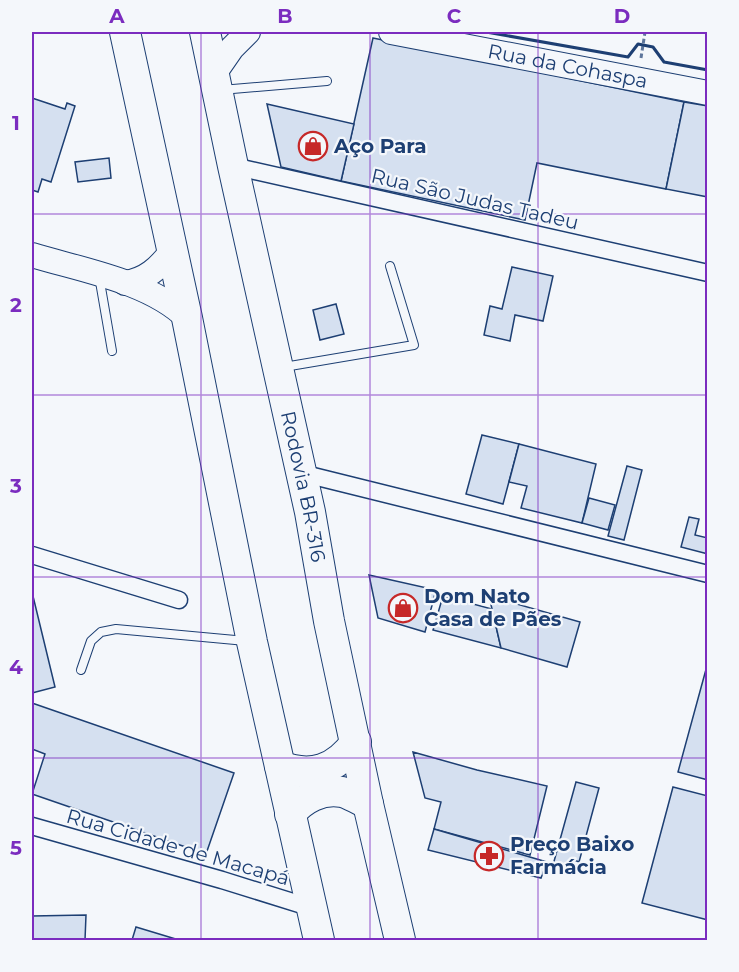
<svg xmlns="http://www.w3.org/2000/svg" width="739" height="972" font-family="Montserrat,sans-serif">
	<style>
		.building { fill: #d5e0f0; stroke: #1d3f73; stroke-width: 1.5 }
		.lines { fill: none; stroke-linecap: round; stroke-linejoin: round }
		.lane-casing { stroke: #1d3f73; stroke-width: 10 }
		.street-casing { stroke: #1d3f73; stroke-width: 19 }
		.secondary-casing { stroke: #1d3f73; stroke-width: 26 }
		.highway-casing { stroke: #1d3f73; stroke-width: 32 }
		.path { stroke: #5e769c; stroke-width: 3; stroke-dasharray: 4.5 3; stroke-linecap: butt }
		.lane { stroke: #f4f7fb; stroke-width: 8 }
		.street { stroke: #f4f7fb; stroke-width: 16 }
		.secondary { stroke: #f4f7fb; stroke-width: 24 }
		.highway { stroke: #f4f7fb; stroke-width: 30 }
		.wall { stroke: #1d3f73; stroke-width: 3 }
		.grid { fill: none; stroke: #7b2cbf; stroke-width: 1.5; stroke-opacity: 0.55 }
		.labels { text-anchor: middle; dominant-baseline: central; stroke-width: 4.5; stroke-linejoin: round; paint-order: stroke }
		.street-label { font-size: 20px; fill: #1d3f73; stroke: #f4f7fb }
		.poi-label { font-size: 20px; font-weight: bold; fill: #1d3f73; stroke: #f4f7fb; text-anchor: start }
		.neatline { fill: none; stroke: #7b2cbf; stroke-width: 2 }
		.grid-label { font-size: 20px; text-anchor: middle; font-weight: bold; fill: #7b2cbf }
	</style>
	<rect width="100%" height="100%" fill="#f4f7fb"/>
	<!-- building -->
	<g class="building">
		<path d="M373,38L684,102L666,189L537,163L525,220L341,181Z"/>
		<path d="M32,98L65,109L67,103L75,106L51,182L42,179L38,192L32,190Z"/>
		<path d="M684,102L708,106V197L666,189Z"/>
		<path d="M267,104L354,124L341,181L281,167Z"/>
		<path d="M109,158L111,178L78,182L75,162Z"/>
		<path d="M512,267L553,276L543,321L515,315L510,341L484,335L490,306L502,309Z"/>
		<path d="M336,304L344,334L320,340L313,310Z"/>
		<path d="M482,435L519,444L503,504L466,494Z"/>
		<path d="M519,444L596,464L582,523L521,508L527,486L509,482Z"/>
		<path d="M627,466L642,470L624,540L608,536Z"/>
		<path d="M589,498L615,505L608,530L582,523Z"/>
		<path d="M689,517L699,519L695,535L708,538V554L681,547Z"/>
		<path d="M369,575L436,590L425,632L378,618Z"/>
		<path d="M32,592L55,687L32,693Z"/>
		<path d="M443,596L492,609L501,648L433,630Z"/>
		<path d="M489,596L580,622L567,667L501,648Z"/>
		<path d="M708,662V780L678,772Z"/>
		<path d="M32,703L234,773L206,854L32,794L45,754L32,749Z"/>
		<path d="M413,752L477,770L547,786L530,855L434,829L441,802L425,798Z"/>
		<path d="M576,782L599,788L579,862L572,859L569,870L553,865Z"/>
		<path d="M673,787L708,796V920L642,903Z"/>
		<path d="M434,829L547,862L541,878L428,850Z"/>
		<path d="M86,915L85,940H32V916Z"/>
		<path d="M136,927L179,940H132Z"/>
	</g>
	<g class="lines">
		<!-- lane casing -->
		<g class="lane-casing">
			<g id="lane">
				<path d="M221,90L327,81"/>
				<path d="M99,276L112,351"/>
				<path d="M284,367L414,345L390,266"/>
				<path d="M81,670L91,641L101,632L116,629L246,641"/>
			</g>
		</g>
		<!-- street casing -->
		<g class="street-casing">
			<g id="street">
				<path d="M233,166L708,273"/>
				<path d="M301,473L708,574"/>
				<path d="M32,555L179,600"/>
				<path d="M32,826L222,880L312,908"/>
			</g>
		</g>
		<!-- secondary casing -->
		<g class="secondary-casing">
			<g id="secondary">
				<path id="s1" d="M391,32L708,93"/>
				<path d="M214,74L232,48L248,32"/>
				<path d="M32,255C81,270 149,281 187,318"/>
				<path d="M125,283C146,280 159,268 171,252"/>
			</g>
		</g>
		<!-- highway casing -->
		<g class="highway-casing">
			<g id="highway">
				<path d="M125,32L187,318L252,642L319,940"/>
				<path id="s2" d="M205,32L233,166L310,512L329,621L368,804L400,940"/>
				<path d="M280,766C311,778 336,770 356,742"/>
				<path d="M290,814C302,799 322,788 342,792C350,794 360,800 368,804"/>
			</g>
		</g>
		<!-- path -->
		<path class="path" d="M641,58L645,32"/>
		<!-- lane -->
		<use href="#lane" class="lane"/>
		<!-- street -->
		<use href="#street" class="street"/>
		<!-- secondary -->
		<use href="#secondary" class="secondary"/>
		<!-- highway -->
		<use href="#highway" class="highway"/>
		<!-- wall -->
		<path class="wall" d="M486,32L628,57L638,44L653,47L664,62L708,70"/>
	</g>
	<!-- grid -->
	<path class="grid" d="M201,32V940M370,32V940M538,32V940M32,214H708M32,395H708M32,577H708M32,758H708"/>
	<!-- icons -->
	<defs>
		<g id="shop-ring" transform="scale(1.5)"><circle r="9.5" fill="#f4f7fb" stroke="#c62828" stroke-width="1.5"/><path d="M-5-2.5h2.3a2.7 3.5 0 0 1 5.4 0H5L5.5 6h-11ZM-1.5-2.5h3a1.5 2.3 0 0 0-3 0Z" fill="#c62828"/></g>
		<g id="pharmacy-ring" transform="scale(1.5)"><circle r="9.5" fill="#f4f7fb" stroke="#c62828" stroke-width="1.5"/><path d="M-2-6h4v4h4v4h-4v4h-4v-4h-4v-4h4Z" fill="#c62828"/></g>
	</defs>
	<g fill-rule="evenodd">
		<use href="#shop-ring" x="313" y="146"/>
		<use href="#shop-ring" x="403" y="608"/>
		<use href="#pharmacy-ring" x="489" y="856"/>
	</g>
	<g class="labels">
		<!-- street labels -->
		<g class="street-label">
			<text stroke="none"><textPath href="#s1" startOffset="180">Rua da Cohaspa</textPath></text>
			<text transform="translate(475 199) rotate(13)">Rua São Judas Tadeu</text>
			<text stroke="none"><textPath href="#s2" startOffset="465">Rodovia BR-316</textPath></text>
			<text transform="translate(178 847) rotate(16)">Rua Cidade de Macapá</text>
		</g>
		<!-- poi labels -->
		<g class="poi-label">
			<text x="334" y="146">Aço Para</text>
			<text x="424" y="596">Dom Nato<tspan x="424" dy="23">Casa de Pães</tspan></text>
			<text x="510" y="844">Preço Baixo<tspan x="510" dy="23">Farmácia</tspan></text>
		</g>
	</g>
	<!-- border -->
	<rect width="739" height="972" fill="none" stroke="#f4f7fb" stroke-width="66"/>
	<rect x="33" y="33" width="673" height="906" class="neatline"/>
	<g class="grid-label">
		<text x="117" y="23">A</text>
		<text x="285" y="23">B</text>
		<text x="454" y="23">C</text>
		<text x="622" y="23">D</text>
		<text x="16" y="130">1</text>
		<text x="16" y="312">2</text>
		<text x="16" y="493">3</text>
		<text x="16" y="674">4</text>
		<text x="16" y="855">5</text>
	</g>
</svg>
